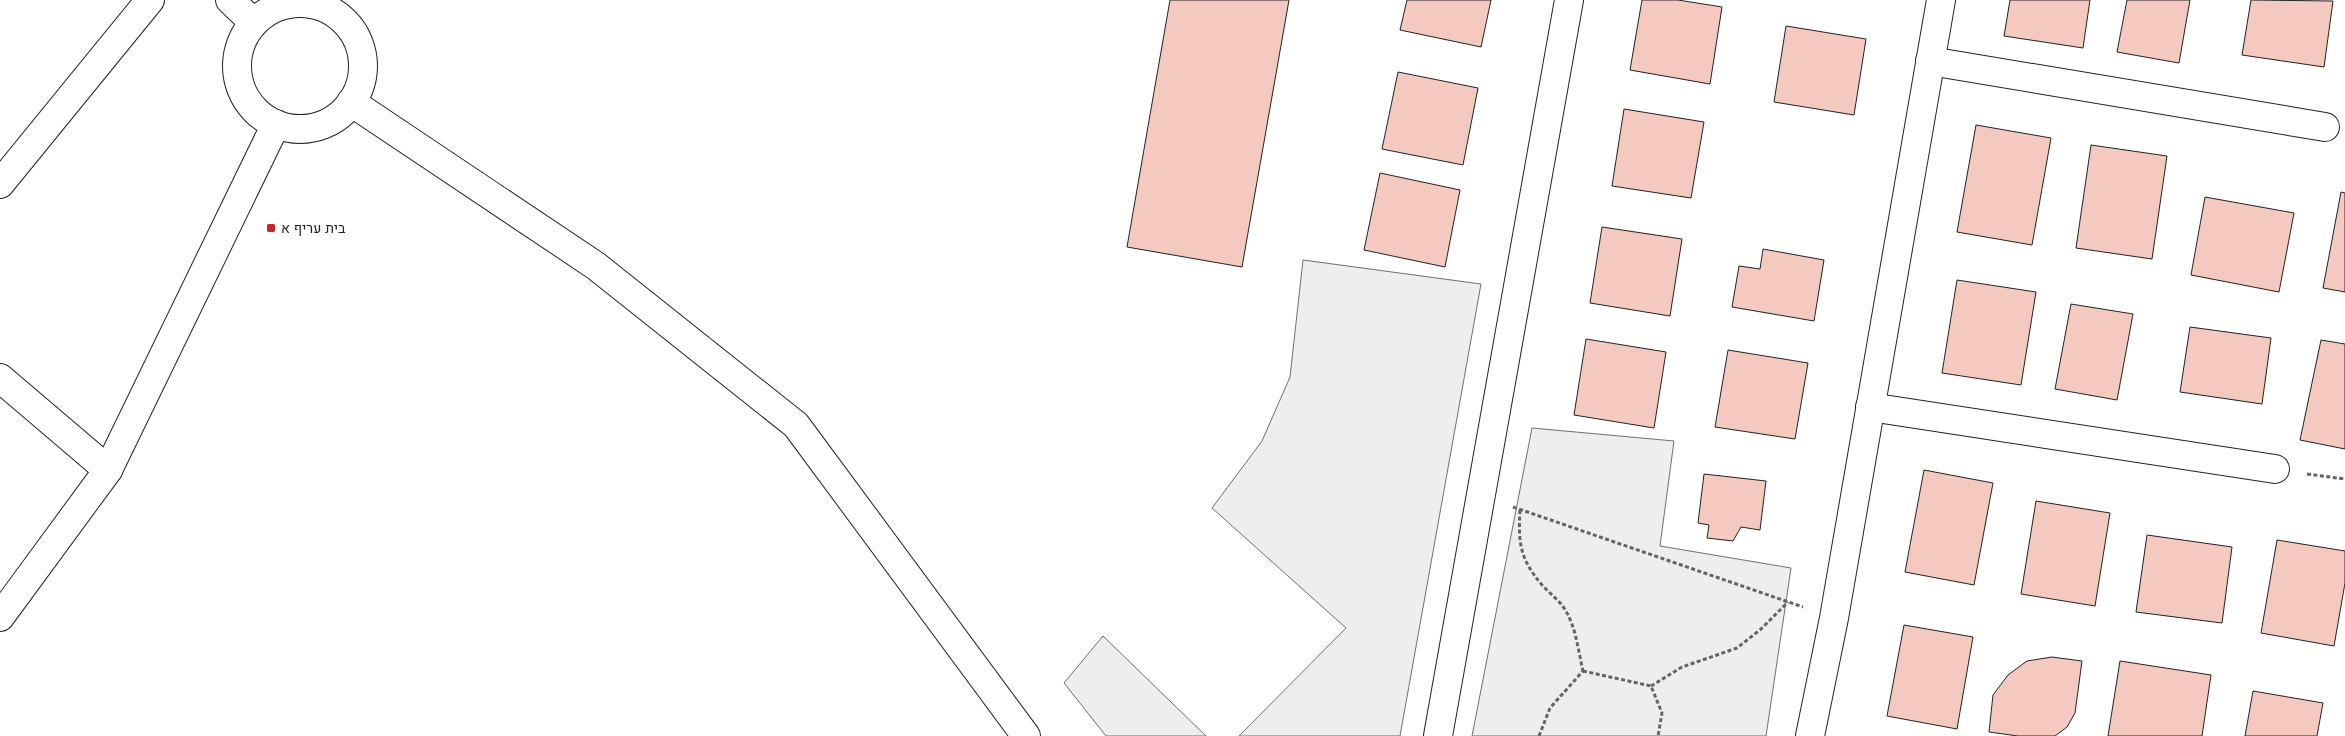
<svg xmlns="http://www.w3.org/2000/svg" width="2345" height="736" font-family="Quicksand,Heebo,sans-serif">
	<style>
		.green { fill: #eee; stroke: #6f6f6f }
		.building { fill: #f3c9c0; stroke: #222 }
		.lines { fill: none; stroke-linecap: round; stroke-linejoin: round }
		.street-casing { stroke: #222; stroke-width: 30 }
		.secondary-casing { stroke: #222; stroke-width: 30 }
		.path { stroke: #646464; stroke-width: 3; stroke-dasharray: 4 2.5; stroke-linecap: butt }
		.street { stroke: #fff; stroke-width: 28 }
		.secondary { stroke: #fff; stroke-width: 28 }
		.poi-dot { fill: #c62828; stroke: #fff; stroke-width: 2 }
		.labels { text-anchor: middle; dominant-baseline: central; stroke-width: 4; stroke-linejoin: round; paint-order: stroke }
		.poi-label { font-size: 14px; fill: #222; stroke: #fff; text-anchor: start }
	</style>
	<rect width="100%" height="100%" fill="#fff"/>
	<!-- green -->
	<g class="green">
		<path d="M1303,260L1481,284L1400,736H1239L1346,628L1212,508L1262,441L1290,377Z"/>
		<path d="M1532,428L1674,441L1660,546L1791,568L1766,736H1472Z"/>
		<path d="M1103,636L1206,736H1106L1064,683Z"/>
	</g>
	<!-- building -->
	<g class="building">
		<path d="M1170,0H1289L1242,267L1127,247Z"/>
		<path d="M1407,0H1491L1481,47L1400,30Z"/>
		<path d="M1642,0H1678L1722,7L1710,84L1630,70Z"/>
		<path d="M2010,0H2090L2083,48L2004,36Z"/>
		<path d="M2127,0H2190L2179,63L2117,52Z"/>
		<path d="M2251,0L2333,1L2324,67L2242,55Z"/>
		<path d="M1786,26L1866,39L1854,115L1774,102Z"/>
		<path d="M1398,72L1478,88L1463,165L1382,149Z"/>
		<path d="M1624,109L1704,122L1691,198L1612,186Z"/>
		<path d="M1976,125L2051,138L2032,245L1957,232Z"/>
		<path d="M2091,145L2167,156L2152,259L2076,248Z"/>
		<path d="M1380,173L1460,190L1445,267L1364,250Z"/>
		<path d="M2341,192L2345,193V292L2323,288Z"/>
		<path d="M2205,197L2294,213L2279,292L2191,275Z"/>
		<path d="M1602,227L1682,239L1670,316L1590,303Z"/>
		<path d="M1763,249L1824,260L1814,321L1732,307L1739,266L1760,269Z"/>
		<path d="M1957,280L2036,292L2021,385L1942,373Z"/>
		<path d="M2071,304L2133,314L2117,400L2055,389Z"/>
		<path d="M2190,327L2271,338L2262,404L2180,392Z"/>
		<path d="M1586,339L1666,352L1654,428L1574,415Z"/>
		<path d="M2321,340L2345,344V449L2300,440Z"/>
		<path d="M1728,350L1808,363L1795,439L1715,427Z"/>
		<path d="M1924,470L1993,483L1974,585L1905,572Z"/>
		<path d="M1704,474L1766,481L1760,530L1741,527L1733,541L1707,538L1709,525L1698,523Z"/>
		<path d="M2036,501L2110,513L2095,606L2021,594Z"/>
		<path d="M2147,535L2232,547L2222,623L2136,612Z"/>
		<path d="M2277,540L2345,551V583L2334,646L2261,633Z"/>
		<path d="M1904,625L1973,637L1957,729L1887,716Z"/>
		<path d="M2052,657L2082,661L2075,713L2067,727L2055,736H2018L1989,732L1993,695L2008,675L2027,661Z"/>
		<path d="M2120,661L2211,675L2202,736H2108Z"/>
		<path d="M2253,691L2323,703L2317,736H2245Z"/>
	</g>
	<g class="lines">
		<!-- street casing -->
		<g class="street-casing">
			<g id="street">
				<path d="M1930,61L2325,127"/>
				<path d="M0,184L150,0"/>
				<path d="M0,378L108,470"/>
				<path d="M1870,407L2275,469"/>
				<path d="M0,617L108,470L276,124"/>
				<path d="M1438,736L1569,0"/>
				<path d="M1810,736L1834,618L1941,0"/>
			</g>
		</g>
		<!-- secondary casing -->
		<g class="secondary-casing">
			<g id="secondary">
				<path d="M230,0L253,22"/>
				<circle cx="300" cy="66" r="63"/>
				<path d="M351,102L596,266L796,425L1026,736"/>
			</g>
		</g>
		<!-- path -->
		<g class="path">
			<path d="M2307,474L2345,479"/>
			<path d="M1513,507L1803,607"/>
			<path d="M1520,510C1518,543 1520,559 1542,585C1549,593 1558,599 1564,608C1576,626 1578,650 1583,671"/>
			<path d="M1583,671L1651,686L1662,713L1658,736"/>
			<path d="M1651,686L1682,667L1737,648L1761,629L1788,602"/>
			<path d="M1539,736L1550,708L1583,671"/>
		</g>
		<!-- street -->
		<use href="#street" class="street"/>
		<!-- secondary -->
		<use href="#secondary" class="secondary"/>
	</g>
	<!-- markers -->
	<rect class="poi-dot" x="266" y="223" width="10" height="10" rx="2.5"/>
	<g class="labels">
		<!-- poi labels -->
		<g class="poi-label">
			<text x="281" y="228">בית עריף א</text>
		</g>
	</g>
</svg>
